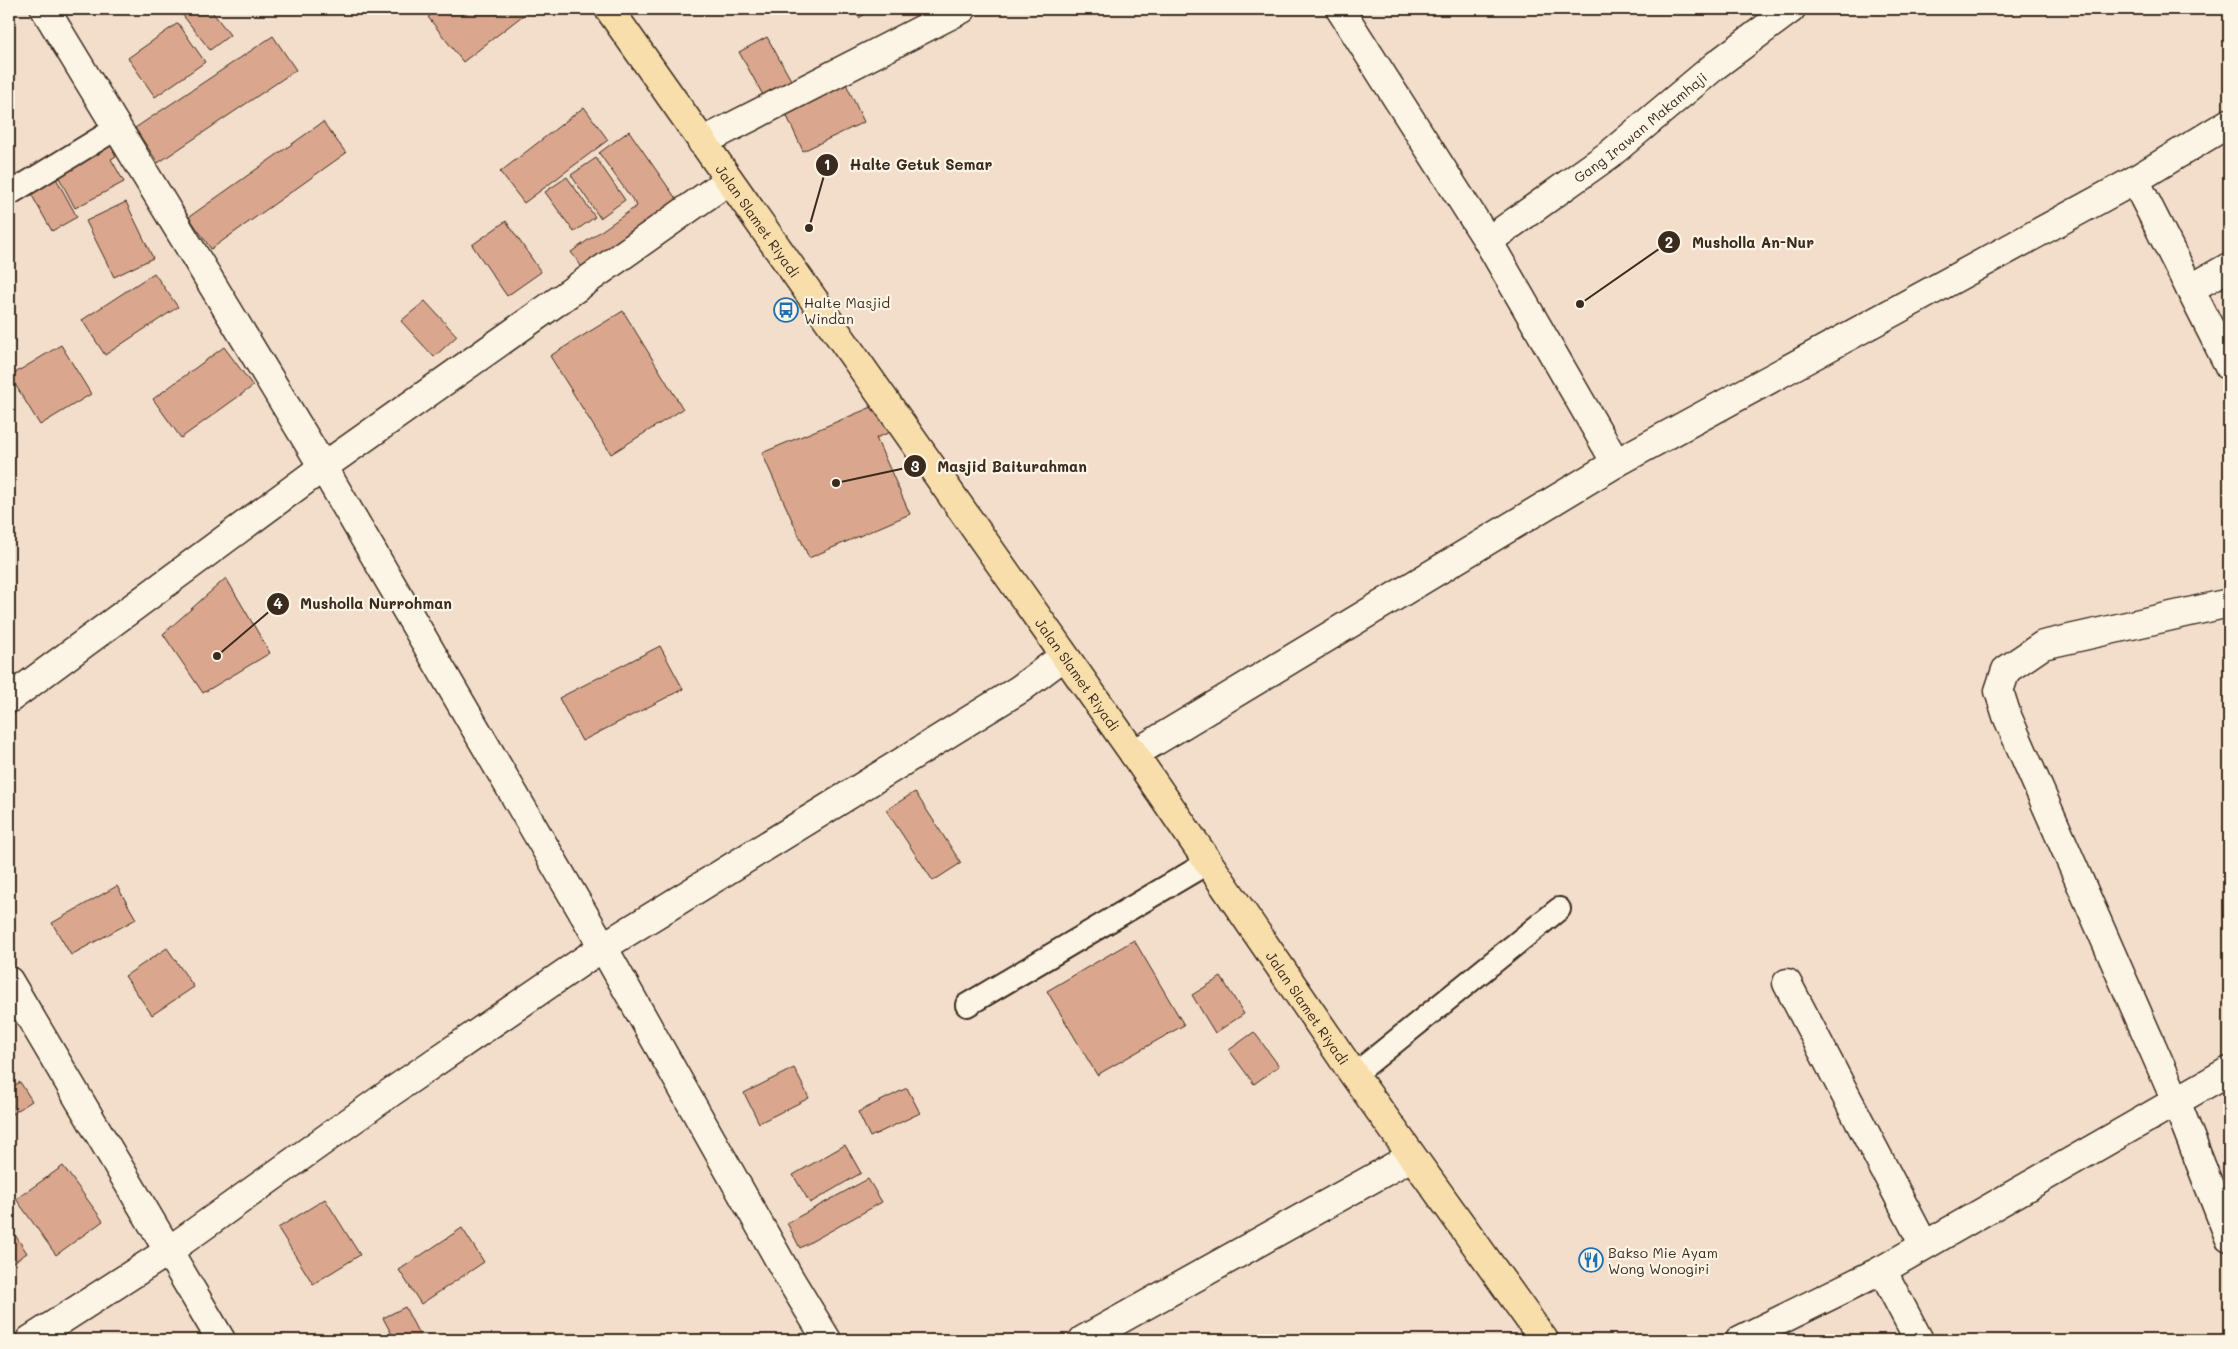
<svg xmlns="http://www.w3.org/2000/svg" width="2238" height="1349" font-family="Mali,sans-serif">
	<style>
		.building { fill: #daa78e; stroke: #3b2a1e }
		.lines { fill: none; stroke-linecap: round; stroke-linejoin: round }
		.service-casing { stroke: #3b2a1e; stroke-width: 26 }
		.minor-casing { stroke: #3b2a1e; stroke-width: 31 }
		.primary-casing { stroke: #3b2a1e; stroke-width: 31 }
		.service { stroke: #fcf5e5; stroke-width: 22 }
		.minor { stroke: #fcf5e5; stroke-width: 28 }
		.primary { stroke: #f8deab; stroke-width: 28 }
		.labels { text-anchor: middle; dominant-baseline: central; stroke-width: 4.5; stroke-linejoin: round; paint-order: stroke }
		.street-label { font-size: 14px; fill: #3b2a1e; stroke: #fcf5e5 }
		.poi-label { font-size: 14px; fill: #3b2a1e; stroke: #fcf5e5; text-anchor: start }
		.leader { fill: none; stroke: #3b2a1e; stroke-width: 2 }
		.callout-dot { fill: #3b2a1e; stroke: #fcf5e5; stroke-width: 2 }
		.mark-label { font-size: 15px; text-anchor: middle; font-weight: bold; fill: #fff }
		.callout-label { font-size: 15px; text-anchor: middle; font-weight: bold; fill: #3b2a1e; stroke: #fcf5e5; stroke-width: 4.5; stroke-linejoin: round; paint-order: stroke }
	</style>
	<rect width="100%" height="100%" fill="#f2decb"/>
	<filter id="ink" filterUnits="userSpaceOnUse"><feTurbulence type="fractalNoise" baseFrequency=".02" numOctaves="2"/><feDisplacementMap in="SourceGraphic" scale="10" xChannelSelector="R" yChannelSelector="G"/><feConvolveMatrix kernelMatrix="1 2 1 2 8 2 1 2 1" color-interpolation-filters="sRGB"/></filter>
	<g filter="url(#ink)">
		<!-- building -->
		<g class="building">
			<path d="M178,9H210L230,35L210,50Z"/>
			<path d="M438,9H531L463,62L428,17Z"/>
			<path d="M853,9H873L859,18Z"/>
			<path d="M178,23L205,62L155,97L128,58Z"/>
			<path d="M273,36L296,70L158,163L135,128Z"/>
			<path d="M767,37L791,80L763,95L739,52Z"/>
			<path d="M846,84L864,122L803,151L785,112Z"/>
			<path d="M584,107L608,140L524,203L500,172Z"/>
			<path d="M323,122L346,153L211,249L189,217Z"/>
			<path d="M629,131L679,203L584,270L571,252L637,206L599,153Z"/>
			<path d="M109,142L116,156L111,159L124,182L75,208L55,170Z"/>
			<path d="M596,158L625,200L600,218L571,175Z"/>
			<path d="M52,171L77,217L52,231L26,185Z"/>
			<path d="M567,177L595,217L574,232L545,192Z"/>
			<path d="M126,202L153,258L114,277L86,221Z"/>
			<path d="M506,221L541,272L507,296L472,245Z"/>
			<path d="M154,273L178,307L105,355L82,320Z"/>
			<path d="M425,301L457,336L434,357L401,321Z"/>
			<path d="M623,311L683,409L611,454L550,356Z"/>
			<path d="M61,345L91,394L40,425L10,376Z"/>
			<path d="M224,347L253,386L181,438L153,399Z"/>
			<path d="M879,404L893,431L876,438L910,514L809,558L762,453Z"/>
			<path d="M226,578L270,653L203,693L163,634Z"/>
			<path d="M660,646L683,689L582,741L559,698Z"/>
			<path d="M915,792L961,863L933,881L886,810Z"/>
			<path d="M117,886L136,919L71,955L52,923Z"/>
			<path d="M1134,940L1184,1025L1097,1075L1047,991Z"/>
			<path d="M167,948L194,987L152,1015L125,976Z"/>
			<path d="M1221,977L1244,1014L1215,1033L1192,995Z"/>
			<path d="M1254,1032L1279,1066L1254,1084L1229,1050Z"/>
			<path d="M794,1068L809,1098L759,1123L744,1093Z"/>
			<path d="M20,1082L32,1101L9,1116V1089Z"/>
			<path d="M907,1088L920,1113L870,1137L858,1112Z"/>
			<path d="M845,1145L861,1173L810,1203L793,1175Z"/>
			<path d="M63,1166L103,1221L56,1255L16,1199Z"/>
			<path d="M868,1179L882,1202L800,1248L787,1223Z"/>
			<path d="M325,1199L360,1255L313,1284L278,1228Z"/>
			<path d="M9,1226L27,1253L9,1265Z"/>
			<path d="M462,1228L484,1262L421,1304L399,1270Z"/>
			<path d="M405,1307L422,1340H395L383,1318Z"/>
		</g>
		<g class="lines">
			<!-- service casing -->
			<g class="service-casing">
				<g id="service">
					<path d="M9,194L117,128"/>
					<path d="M967,1005L1207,863"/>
					<path d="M1354,1075L1559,909"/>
				</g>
			</g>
			<!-- minor casing -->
			<g class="minor-casing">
				<g id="minor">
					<path d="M45,9L323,467L603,947L790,1279L827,1340"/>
					<path d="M1340,9L1488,241L1616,463"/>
					<path d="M702,142L962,9"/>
					<path d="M2135,180L2229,366"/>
					<path id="s1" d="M1488,241L1610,154L1716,65L1791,9"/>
					<path d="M2190,289L2229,267"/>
					<path d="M2229,603L2043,645L2006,670L1999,691L2007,716L2176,1101L2229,1237"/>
					<path d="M9,699L323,467L729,180"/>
					<path d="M1134,754L1616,463L2135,180L2229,123"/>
					<path d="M9,981L221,1340"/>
					<path d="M1787,983L1924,1245"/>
					<path d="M1882,1270L1919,1340"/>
					<path d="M30,1340L167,1252L390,1093L603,947L1020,689L1064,656"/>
					<path d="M1083,1340L1411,1157"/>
					<path d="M1740,1340L1882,1270L2229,1071"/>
				</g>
			</g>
			<!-- primary casing -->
			<g class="primary-casing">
				<g id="primary">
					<path id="s2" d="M609,9L1134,754L1354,1075L1544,1340"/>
				</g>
			</g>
			<!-- service -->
			<use href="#service" class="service"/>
			<!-- minor -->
			<use href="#minor" class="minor"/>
			<!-- primary -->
			<use href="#primary" class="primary"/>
		</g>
	</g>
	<!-- icons -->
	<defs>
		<g id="bus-ring" transform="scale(1.25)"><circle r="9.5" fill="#fcf5e5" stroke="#1f6fb2" stroke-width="1.5"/><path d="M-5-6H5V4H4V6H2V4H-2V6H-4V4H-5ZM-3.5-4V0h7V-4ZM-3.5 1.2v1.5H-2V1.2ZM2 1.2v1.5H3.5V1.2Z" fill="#1f6fb2"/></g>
		<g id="restaurant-ring" transform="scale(1.25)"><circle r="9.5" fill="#fcf5e5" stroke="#1f6fb2" stroke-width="1.5"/><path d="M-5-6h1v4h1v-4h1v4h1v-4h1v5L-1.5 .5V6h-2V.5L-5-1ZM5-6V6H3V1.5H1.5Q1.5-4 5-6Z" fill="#1f6fb2"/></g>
	</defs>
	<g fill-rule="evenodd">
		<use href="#bus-ring" x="786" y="310"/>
		<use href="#restaurant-ring" x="1591" y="1260"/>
	</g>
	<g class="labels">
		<!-- street labels -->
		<g class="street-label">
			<text stroke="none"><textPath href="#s1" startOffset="190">Gang Irawan Makamhaji</textPath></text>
			<text stroke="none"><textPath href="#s2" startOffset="259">Jalan Slamet Riyadi</textPath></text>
			<text stroke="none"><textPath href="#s2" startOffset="814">Jalan Slamet Riyadi</textPath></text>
			<text stroke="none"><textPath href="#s2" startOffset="1219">Jalan Slamet Riyadi</textPath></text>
		</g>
		<!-- poi labels -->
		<g class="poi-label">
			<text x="804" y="302">Halte Masjid<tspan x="804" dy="16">Windan</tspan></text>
			<text x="1608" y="1252">Bakso Mie Ayam<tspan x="1608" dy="16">Wong Wonogiri</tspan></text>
		</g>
	</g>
	<!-- callouts -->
	<path class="leader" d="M809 228L827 165M1580 304L1669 242M836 483L915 466M217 656L278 604"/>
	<g class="callout-dot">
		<circle cx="809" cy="228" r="5"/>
		<circle cx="1580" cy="304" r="5"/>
		<circle cx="836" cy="483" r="5"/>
		<circle cx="217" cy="656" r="5"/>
		<circle cx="827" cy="165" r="12"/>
		<circle cx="1669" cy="242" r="12"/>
		<circle cx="915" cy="466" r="12"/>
		<circle cx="278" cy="604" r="12"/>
	</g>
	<g class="mark-label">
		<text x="827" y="170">1</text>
		<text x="1669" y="248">2</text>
		<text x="915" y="472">3</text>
		<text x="278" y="609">4</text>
	</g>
	<g class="callout-label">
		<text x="921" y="170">Halte Getuk Semar</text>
		<text x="1753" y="248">Musholla An-Nur</text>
		<text x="1012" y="472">Masjid Baiturahman</text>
		<text x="376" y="609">Musholla Nurrohman</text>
	</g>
	<!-- margin -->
	<rect width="2238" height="1349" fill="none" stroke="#fcf5e5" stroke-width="30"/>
	<rect x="15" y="15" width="2208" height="1319" fill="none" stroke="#3b2a1e" stroke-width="2" filter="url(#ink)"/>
</svg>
